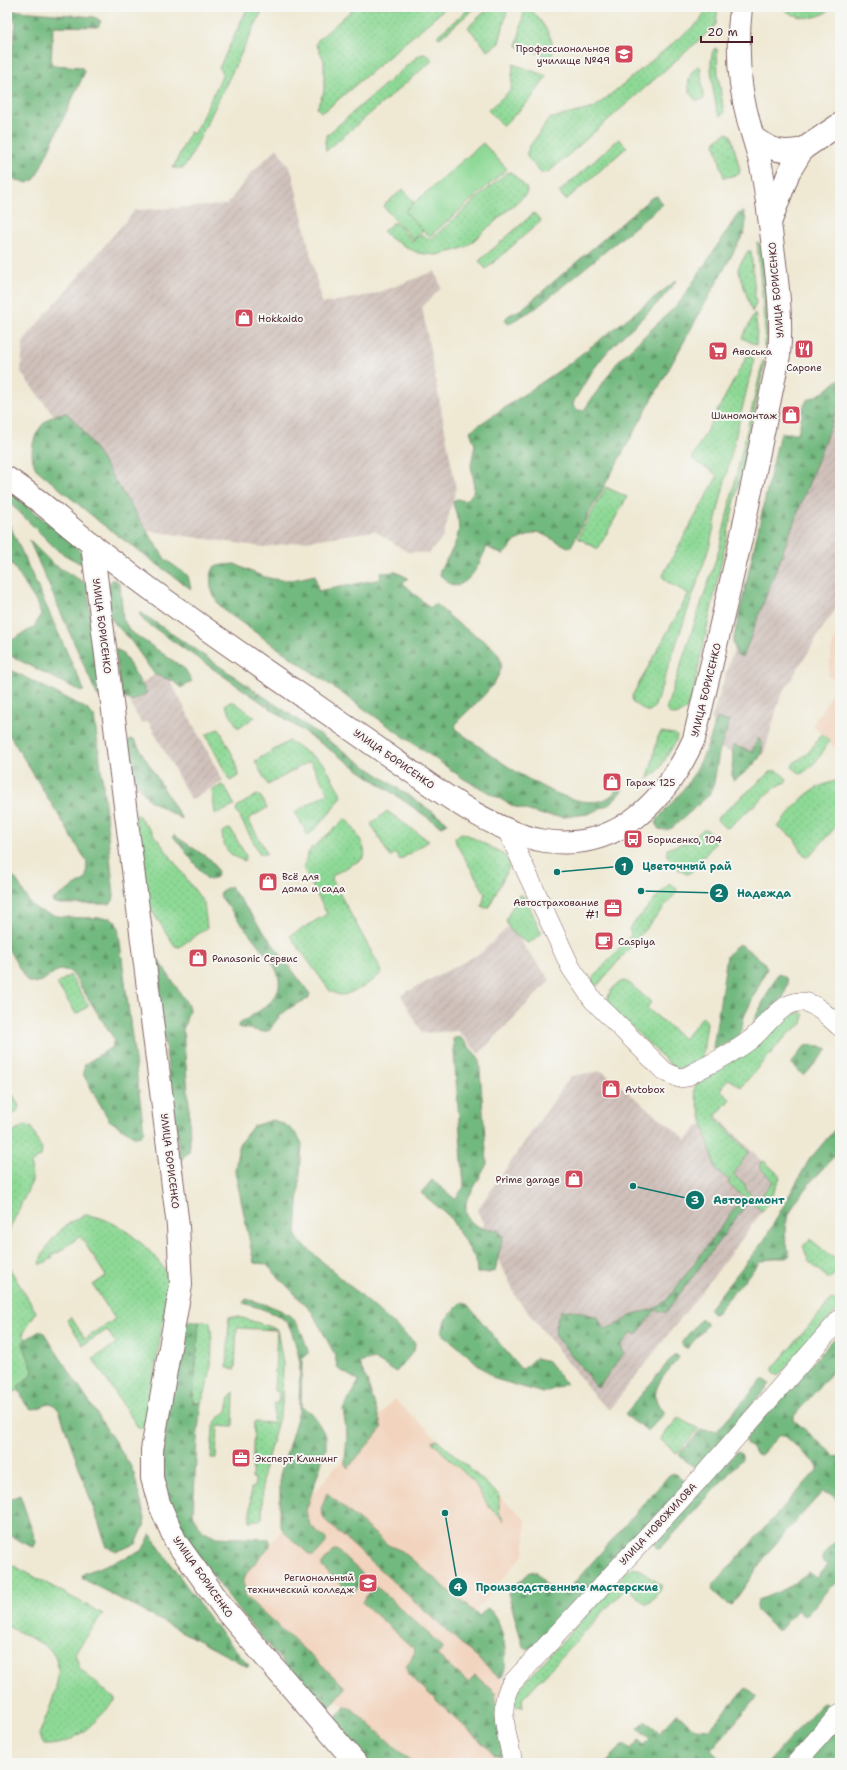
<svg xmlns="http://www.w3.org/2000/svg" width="847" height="1770" font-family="'Shantell Sans',sans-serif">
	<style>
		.built { fill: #f2d4be }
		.industrial { fill: url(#industrial-furrows) }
		.grass { fill: url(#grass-dots); stroke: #6c7c60 }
		.forest { fill: url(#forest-firs); stroke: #5e6c55 }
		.garden { fill: #8ed996; stroke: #6c7c60 }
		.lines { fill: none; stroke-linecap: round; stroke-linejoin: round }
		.minor-casing { stroke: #846666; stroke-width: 20 }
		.secondary-casing { stroke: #846666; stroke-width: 24 }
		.primary-casing { stroke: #846666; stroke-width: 24 }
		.minor { stroke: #fff; stroke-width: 19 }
		.secondary { stroke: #fff; stroke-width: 22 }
		.primary { stroke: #fff; stroke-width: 22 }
		.labels { text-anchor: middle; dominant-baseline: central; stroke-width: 4; stroke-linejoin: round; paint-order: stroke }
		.poi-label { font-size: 10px; fill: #4a1f2b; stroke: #f6f6f2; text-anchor: start }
		.street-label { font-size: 10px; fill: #4a1f2b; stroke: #f6f6f2 }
		.leader { fill: none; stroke: #0f766e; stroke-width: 1.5 }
		.callout-dot { fill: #0f766e; stroke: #f6f6f2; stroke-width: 1.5 }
		.mark-label { font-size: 12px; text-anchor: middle; font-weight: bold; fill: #fff }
		.callout-label { font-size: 11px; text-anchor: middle; font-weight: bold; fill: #0f766e; stroke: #f6f6f2; stroke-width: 4; stroke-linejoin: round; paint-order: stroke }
	</style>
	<defs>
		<pattern id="industrial-furrows" width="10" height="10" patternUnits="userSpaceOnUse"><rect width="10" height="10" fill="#cfc0ba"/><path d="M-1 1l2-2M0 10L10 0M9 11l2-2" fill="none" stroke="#b3a5a0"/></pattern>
		<pattern id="grass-dots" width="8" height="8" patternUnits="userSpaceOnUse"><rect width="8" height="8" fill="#8ed996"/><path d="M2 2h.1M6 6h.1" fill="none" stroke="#7cba81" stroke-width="1.8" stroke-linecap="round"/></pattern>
		<pattern id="forest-firs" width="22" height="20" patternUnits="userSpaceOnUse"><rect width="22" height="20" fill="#72b97f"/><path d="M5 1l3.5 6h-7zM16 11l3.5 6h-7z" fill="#609668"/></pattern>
	</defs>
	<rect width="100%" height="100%" fill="#f6f6f2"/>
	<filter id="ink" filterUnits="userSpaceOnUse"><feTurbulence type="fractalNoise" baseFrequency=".025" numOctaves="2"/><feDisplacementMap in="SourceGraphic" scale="8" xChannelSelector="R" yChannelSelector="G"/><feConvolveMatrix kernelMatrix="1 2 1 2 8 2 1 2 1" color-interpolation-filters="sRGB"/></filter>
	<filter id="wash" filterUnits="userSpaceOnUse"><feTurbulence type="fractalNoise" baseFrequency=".012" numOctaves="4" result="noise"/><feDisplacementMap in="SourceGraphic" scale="16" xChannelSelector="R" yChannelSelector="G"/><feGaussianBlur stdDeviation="0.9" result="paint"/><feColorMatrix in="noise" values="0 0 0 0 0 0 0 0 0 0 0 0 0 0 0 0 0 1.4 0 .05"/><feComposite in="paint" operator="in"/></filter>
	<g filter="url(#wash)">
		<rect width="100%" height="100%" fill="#efe9d4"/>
		<!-- built -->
		<g class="built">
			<path d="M840,624V753L813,725L839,682L828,676L832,647Z"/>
			<path d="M394,1399L526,1520L524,1554L454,1636L504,1682L507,1763H402L227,1595Z"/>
		</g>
		<!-- industrial -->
		<g class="industrial">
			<path d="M277,148L292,172L322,304L375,294L435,271L441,288L422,307L456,489L443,537L429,553L407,552L375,531L264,547L143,530L21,373L23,341L135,210L227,205L249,175Z"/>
			<path d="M840,384V604L827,621L780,698L764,753L756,760L722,749L711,720L732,655L827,397Z"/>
			<path d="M164,669L223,781L191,800L148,721L141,723L125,694Z"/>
			<path d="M509,926L550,980L479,1054L458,1031L422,1033L401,995L481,953Z"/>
			<path d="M602,1071L687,1140L696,1128L717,1116L777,1176L765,1208L710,1281L609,1410L597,1399L516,1297L477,1210L571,1076Z"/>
		</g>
		<!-- grass -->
		<g class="grass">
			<path d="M248,7H264L189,160L183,168H173L190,132L194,134L223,74L219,68Z"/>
			<path d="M355,7H447L326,110L321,112L317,108L324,91V60L316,44L318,40Z"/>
			<path d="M471,7H476L440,38L438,37V35Z"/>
			<path d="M490,7H508L499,43L488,51L468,27Z"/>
			<path d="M525,7H529C542,23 556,36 552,58L517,46Z"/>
			<path d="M707,7H718L716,24L714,27L550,171L546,173L541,172L527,157V153L529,147L549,119L594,108L700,21Z"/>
			<path d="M782,7H832C820,22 794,20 782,7Z"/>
			<path d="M715,48L717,49L718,75L724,113L721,116L717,111C715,99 706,57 715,48Z"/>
			<path d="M423,54L428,55L433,60L326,151L325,142L327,135L418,56Z"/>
			<path d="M513,64L547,76L530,100L503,126L488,110L511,90Z"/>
			<path d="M698,66L700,67L704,99L697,101C685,93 686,75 698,66Z"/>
			<path d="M727,133L731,135L740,170L739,174L724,178L715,144L717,139Z"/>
			<path d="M619,139L627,147L566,200L559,192Z"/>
			<path d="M511,172L526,187L527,191L525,195L466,247L454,251L436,255L418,253L391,239L383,231L393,223H396L411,240L413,241L421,234L427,238L431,239L506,173Z"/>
			<path d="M403,189L414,202L405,211L423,230L413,240L383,206Z"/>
			<path d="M534,213L541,221L486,269L479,261Z"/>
			<path d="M757,242L762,245L768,331L767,345L764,346L765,329Z"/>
			<path d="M748,251H751L756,304L752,312L738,268Z"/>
			<path d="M755,313L757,328L756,345L742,338Z"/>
			<path d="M747,356H749L754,359L709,548L655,706L650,711H646L633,703L632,696L688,595L687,593L666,581L663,577L664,573L717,477C714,469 699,466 693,459V456Z"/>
			<path d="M763,361L765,362L691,702C687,711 672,722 666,709L719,550Z"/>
			<path d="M606,487L627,497L598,549L578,538Z"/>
			<path d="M230,702H234L255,717L238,728L225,705Z"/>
			<path d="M219,728L236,762L238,776L230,781L206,735Z"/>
			<path d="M661,732L674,734L677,736L676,741L658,771L648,779L658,737Z"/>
			<path d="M822,734L829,741C822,755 814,766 801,774L792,767L794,763L809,752Z"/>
			<path d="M289,741L324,764L342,796L329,814L308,836L295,812L328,793L310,761L268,785L255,761Z"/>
			<path d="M772,771H778L787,779L786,782L774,788L729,827L725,828L717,820L718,817Z"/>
			<path d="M840,780V822L811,855L807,857L804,855L794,838L778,827C798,802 807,787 840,780Z"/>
			<path d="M221,785L225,787L234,804V806L217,814L215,813L212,791Z"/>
			<path d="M257,795L261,797L267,808L248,819L266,851V854H260L236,810L238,806Z"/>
			<path d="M387,811L429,841L400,860L395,853L390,857L371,824Z"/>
			<path d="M137,814L162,845L204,903L207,928L179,947L175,946L148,905L135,817Z"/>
			<path d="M345,819L349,821C355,832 367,846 364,858L333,875L332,880L382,971C378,980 352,994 342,995C338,995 334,993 330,991L290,936L327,914L303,868L309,851Z"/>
			<path d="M229,829L232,831L246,856L244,861C229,855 223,849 222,832Z"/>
			<path d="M704,829L708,830L716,839V842L691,872L687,874C678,871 665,859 667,849L687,842Z"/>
			<path d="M461,833L466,834L500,852L505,856L510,865L489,907L485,908L482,906L485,893L456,843L455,838Z"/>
			<path d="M669,884H671L677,889L676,893L598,985H594L591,980L593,978L631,935L629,929L630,927Z"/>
			<path d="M519,895H522L526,899L541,932L536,939L528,943C519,939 507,930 506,919Z"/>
			<path d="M70,975L89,1006L76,1014L57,984Z"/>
			<path d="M624,981L629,983L651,1002L647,1008L684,1039L703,1016L707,1023L702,1059L690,1067L675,1069L607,1004C606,995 615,983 624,981Z"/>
			<path d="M801,1012L804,1015L802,1024L789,1033L741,1087L729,1079L721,1088V1091L730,1099L715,1117L749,1152L733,1175L744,1183L747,1191L758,1200L773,1181L760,1168V1163L764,1161L779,1175L780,1178L767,1205L762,1211L728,1184L730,1181L717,1171L715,1167L694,1090L697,1082L755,1047L791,1015Z"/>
			<path d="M7,1084L19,1106L17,1112L7,1117Z"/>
			<path d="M26,1125L31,1127L42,1150L41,1156L31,1163L32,1181L7,1235V1136Z"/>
			<path d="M85,1215C116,1216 157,1252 170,1279L146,1423L144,1427L141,1428L137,1426L93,1359L116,1344L107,1330L83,1345L67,1320L71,1317L85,1339L115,1319L93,1285L106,1276L80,1236L58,1253L57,1252L51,1255L53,1258L40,1265L39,1263C48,1240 63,1224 85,1215Z"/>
			<path d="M810,1239L836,1260L840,1257V1269L829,1279L809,1262L803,1246Z"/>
			<path d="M7,1264L36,1312L23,1334L50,1380L7,1394Z"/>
			<path d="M831,1300H834L839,1305V1308L778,1376L773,1371V1368Z"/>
			<path d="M229,1317H239L277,1329L283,1364L282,1406L263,1475L262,1518L259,1520L250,1521L251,1488H254L255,1478H252L254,1422L273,1423L274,1403H278L279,1392L274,1391L277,1330L237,1328L235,1369L227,1368Z"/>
			<path d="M199,1321L210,1322C214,1348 212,1379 201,1403H193Z"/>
			<path d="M234,1392L233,1427L218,1426L216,1458H211L213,1429L216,1421L227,1411L230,1397Z"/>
			<path d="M678,1418L699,1429L677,1454L660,1439Z"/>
			<path d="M436,1440L439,1441L499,1495V1512L504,1521L489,1507L473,1481L432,1442Z"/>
			<path d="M7,1562L103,1614L75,1653L80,1669L116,1700C96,1720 75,1747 44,1745L39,1735C47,1712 72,1666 48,1648C36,1639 20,1633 7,1626Z"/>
			<path d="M634,1567L645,1573L661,1585V1589L649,1603H645L627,1587L522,1699L523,1707L516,1706L512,1703L515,1693L628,1570Z"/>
		</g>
		<!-- forest -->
		<g class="forest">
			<path d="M7,10L94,17L101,21L98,27L55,26L53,29L51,62L53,65L81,67L84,70V74L35,179L27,183L7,177V87L16,23L14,20L7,18Z"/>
			<path d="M657,196L663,204L536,308L508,324L505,319L509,315L522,309L651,198Z"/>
			<path d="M743,211C747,217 746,227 744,233L570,548L538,532L517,540L503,555L487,547C479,563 474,579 457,586L450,584L440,575V570C449,555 462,538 458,520C457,513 453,508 453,501L457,499L465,501L473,493L474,482L471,465L475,445L470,431L566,366L677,280C658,307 631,326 609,350C595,365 584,384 574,401L573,406C576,410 579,411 584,410L619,360L675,307L682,299L738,214Z"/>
			<path d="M838,380H840V401L743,657L737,655L733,642L779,437L782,433H798L804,406L807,400L824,392Z"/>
			<path d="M67,413L82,429L165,559L188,576L191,589L102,524L36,469C24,447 41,412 67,413Z"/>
			<path d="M7,490L17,497L78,548L81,552L82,563H79L58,551L13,506L7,502Z"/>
			<path d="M7,519L84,690L82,692L7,654V643L34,627L41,615L38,605L7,556Z"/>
			<path d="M29,540L53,564L87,584L101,697L97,695Z"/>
			<path d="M235,564C251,572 269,581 287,580C296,580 306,577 315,575L318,591L381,579L380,573L396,572L408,578L403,583L430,608L435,603C445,612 455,622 466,629C481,640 509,651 499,674C491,692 471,707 458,721L455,726L458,731C489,753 570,818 608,798C613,795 617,789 620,784L622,787V791L610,804L588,814L565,817L543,815L515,807L464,779L225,611C213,600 205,581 215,566Z"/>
			<path d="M112,580H116L120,584L123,619L130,631L185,669L192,681L181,688L173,681L155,675L131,641L110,618L108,584Z"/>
			<path d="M140,612L446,821L447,823L443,827L440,826L144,621L140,615Z"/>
			<path d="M115,649L122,652L147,693L132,701L126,699L121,694Z"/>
			<path d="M7,668L87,709L94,716L102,775L114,896L113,901L110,904H60L53,902L52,900L86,879L87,862L7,731Z"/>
			<path d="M717,718L729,722L719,753L713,788L708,796L672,828L665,830L659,829L656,825L657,820C664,810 674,802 681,792C699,770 709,745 717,718Z"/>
			<path d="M758,737C771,756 750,767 737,779L733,780L732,777L733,745L752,752Z"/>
			<path d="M130,739L135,741L182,819L149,800L134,779L127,743Z"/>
			<path d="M174,835L211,860L218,872L217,876L211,880L207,879L173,836Z"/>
			<path d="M10,874C22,882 23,897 33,906C50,921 90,917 111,918L115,921L118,927L144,1131L140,1136L137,1137L132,1135L109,1120L83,1074L85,1064L112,1047L114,1039L72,973C54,960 46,990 27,981L7,947V876Z"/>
			<path d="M230,886L310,994L308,999C290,1007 280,1012 270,1030L264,1032L238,1027V1025C261,1008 293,997 273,964L220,896L221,891Z"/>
			<path d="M740,944L764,962L767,968L744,1017L740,1036L714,1050L713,1048L727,956L736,946Z"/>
			<path d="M154,959H158L188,1005L189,1010L183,1030L189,1104L190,1144L189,1152L180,1161Z"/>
			<path d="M778,973L786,978L788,983L783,998L755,1023L754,1020Z"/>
			<path d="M457,1037L461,1038L479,1058L487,1164L466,1202V1211L468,1218L475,1225L482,1228L498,1230L503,1236L495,1271L487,1273H477L476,1260L449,1216L421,1193L432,1180L455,1199L464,1187L453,1039Z"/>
			<path d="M812,1045L820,1046L828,1049L804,1076L791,1063L805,1046Z"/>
			<path d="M273,1120C286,1124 297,1131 302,1144L296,1235L299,1241L415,1343L414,1351L396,1372L374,1359L359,1363L367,1381L382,1428L348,1468L345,1464L347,1434L343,1410L359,1381L338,1369L334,1353L312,1312L266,1264L254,1263L235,1171L239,1144L253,1126Z"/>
			<path d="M840,1123V1150C822,1170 786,1203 785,1231C785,1239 788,1248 790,1256L787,1258H773L760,1262L715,1314H713L709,1309L765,1239L809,1160Z"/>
			<path d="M746,1198L749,1201L666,1312H662L656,1309L637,1334L631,1333L621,1346L624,1353L599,1387L596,1386L556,1336C554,1326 556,1320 561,1311L572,1310L598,1317L603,1328L605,1329L622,1322L633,1314L654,1309L667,1300L741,1200Z"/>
			<path d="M246,1299C261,1303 287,1309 296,1322C302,1330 305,1342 308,1351V1354L302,1359L301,1407L312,1413L326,1436V1448L306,1511L310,1525L326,1539V1543L315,1555L311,1556L287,1535L280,1526V1475L299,1411L300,1363C298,1353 293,1333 288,1324C281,1313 255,1307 243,1303Z"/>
			<path d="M462,1302L467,1304L520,1368L523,1369L535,1358L548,1361L566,1384L543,1393L495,1379L442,1333L445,1320Z"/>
			<path d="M701,1319L707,1322V1325L688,1348H686L682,1345V1342Z"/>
			<path d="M189,1321H199L193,1403H201L197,1440L193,1514L197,1523L203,1531L214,1537L269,1539L270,1541V1546L247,1572L244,1579L245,1596L344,1686V1690L327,1710L323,1709L242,1615L184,1537L168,1498L162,1474L163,1450L169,1406L186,1324Z"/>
			<path d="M40,1331L44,1333L130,1465L134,1474L145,1519L144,1526L136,1544L117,1551L107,1547L59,1410L51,1403C39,1407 30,1415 24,1401C22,1396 19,1391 18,1386L31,1376L33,1371L23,1344L25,1340Z"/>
			<path d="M840,1332V1363L794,1416V1420L836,1457L840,1456V1503L832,1495L822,1492L770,1550L734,1602L731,1605L727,1604L712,1590L713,1585L817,1470L818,1466L784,1435H779L761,1455L757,1454L746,1443L745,1439Z"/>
			<path d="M675,1354L678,1357V1359C666,1374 643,1393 664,1411V1414L648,1431L626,1416V1413Z"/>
			<path d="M762,1380H765L770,1384L696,1470L680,1456V1453L701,1430L717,1431Z"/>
			<path d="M737,1451L742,1455V1459L661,1548L658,1549L652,1542Z"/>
			<path d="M674,1473L684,1481V1486L532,1648L527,1649L523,1646L508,1593L530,1572L536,1571L547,1586L566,1592L664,1481L669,1475Z"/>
			<path d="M327,1493L388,1545L402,1551L479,1616L487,1608C502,1616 511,1662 502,1677H498L324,1519L321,1509Z"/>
			<path d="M20,1495L36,1542L34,1547L30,1546L7,1534V1500Z"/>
			<path d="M151,1534L161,1550L212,1622L249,1665L248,1667L83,1579L82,1575L85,1573L142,1551Z"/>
			<path d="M840,1535V1580L829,1588L807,1615L804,1616L797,1610L780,1630H776L757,1611L756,1606L759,1600L787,1588L809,1572L817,1578L828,1565L821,1559Z"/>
			<path d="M334,1550H337L365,1576V1579L354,1592L351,1593L322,1567V1564Z"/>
			<path d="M377,1587L442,1646L443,1649L437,1655L468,1682L475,1675L495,1693L503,1753L501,1755L493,1753L408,1674L406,1667L415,1652L414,1649L363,1603V1600L374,1588Z"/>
			<path d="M746,1688L757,1697L711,1750L724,1763H605L623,1745H626L631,1749L639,1740L644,1745L650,1739L638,1728L646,1720L659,1733L677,1713L695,1729L708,1730Z"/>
			<path d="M825,1703L830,1708L829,1712L783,1763H768L821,1704Z"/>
			<path d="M346,1706L350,1707L413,1763H370L335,1724V1719Z"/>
			<path d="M840,1724V1763H806Z"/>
		</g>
		<!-- garden -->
		<path class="garden" d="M483,143L507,169L429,237L405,211Z"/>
	</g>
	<g filter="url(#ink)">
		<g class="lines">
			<!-- minor casing -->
			<g class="minor-casing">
				<g id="minor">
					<path d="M507,830L571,968L593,1000L664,1071L679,1078L686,1077C707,1065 731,1055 750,1040C766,1028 780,1001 802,1002C816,1002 830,1019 840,1027"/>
					<path d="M513,1763C508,1738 496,1705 512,1683L698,1481L840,1319"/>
					<path d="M796,1763L840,1713"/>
				</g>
			</g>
			<!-- secondary casing -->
			<g class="secondary-casing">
				<g id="secondary">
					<path d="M754,138C772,150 781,154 803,149"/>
					<path d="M770,223L789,172L803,149L840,124"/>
					<path d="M92,544L178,1226L181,1285L152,1450V1478L159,1503L176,1542L225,1610L356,1763"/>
				</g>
			</g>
			<!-- primary casing -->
			<g class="primary-casing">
				<path id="primary" d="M7,478C31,493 52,512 74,530C97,549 121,567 145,585C222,642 303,696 382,751C426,782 492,833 545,841C618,852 666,800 694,739L741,539L779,355C783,315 776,272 771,231C768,211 766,191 762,171C759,153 752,136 748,119C738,83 737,44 741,7"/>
			</g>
			<!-- minor -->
			<use href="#minor" class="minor"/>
			<!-- secondary -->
			<use href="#secondary" class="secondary"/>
			<!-- primary -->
			<use href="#primary" class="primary"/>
		</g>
	</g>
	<!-- icons -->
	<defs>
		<g id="university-square" transform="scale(1)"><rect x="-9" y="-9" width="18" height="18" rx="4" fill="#d1495b" stroke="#f6f6f2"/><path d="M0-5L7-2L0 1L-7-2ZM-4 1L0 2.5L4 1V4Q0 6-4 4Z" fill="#fff"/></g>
		<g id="shop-square" transform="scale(1)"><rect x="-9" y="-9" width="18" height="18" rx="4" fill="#d1495b" stroke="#f6f6f2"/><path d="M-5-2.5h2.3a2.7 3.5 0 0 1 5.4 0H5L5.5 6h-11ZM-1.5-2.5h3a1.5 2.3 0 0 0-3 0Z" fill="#fff"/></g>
		<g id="restaurant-square" transform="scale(1)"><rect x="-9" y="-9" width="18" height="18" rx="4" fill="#d1495b" stroke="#f6f6f2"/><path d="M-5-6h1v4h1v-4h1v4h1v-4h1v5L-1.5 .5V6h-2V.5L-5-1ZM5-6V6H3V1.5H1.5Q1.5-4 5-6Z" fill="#fff"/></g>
		<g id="supermarket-square" transform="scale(1)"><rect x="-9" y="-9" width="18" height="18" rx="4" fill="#d1495b" stroke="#f6f6f2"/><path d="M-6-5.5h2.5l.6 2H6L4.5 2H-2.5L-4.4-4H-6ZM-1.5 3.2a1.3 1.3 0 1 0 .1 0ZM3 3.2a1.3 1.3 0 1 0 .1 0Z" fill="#fff"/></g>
		<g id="bus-square" transform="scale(1)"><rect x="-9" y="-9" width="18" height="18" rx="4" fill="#d1495b" stroke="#f6f6f2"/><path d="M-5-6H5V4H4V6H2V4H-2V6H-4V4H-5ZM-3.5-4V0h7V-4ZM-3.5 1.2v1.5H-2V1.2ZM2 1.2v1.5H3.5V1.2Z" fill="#fff"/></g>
		<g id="office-square" transform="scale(1)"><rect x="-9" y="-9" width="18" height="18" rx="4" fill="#d1495b" stroke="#f6f6f2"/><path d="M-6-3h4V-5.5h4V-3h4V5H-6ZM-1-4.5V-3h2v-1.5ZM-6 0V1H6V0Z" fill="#fff"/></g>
		<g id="cafe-square" transform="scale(1)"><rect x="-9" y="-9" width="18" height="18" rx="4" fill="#d1495b" stroke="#f6f6f2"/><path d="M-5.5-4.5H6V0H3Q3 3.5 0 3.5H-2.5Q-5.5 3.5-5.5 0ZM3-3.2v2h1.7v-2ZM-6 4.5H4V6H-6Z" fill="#fff"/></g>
	</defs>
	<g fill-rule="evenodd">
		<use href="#university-square" x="624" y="54"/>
		<use href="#shop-square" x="244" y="318"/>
		<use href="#restaurant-square" x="804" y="349"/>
		<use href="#supermarket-square" x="718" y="351"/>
		<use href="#shop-square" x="791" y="415"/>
		<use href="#shop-square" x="612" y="782"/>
		<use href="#bus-square" x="633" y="839"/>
		<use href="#shop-square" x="268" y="882"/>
		<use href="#office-square" x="613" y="908"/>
		<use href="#cafe-square" x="604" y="941"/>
		<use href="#shop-square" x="198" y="958"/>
		<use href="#shop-square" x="611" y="1089"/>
		<use href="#shop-square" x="574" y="1179"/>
		<use href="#office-square" x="241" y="1458"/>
		<use href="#university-square" x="368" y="1583"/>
	</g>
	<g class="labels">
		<!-- poi labels -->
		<g class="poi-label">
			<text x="610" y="48" text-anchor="end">Профессиональное<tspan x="610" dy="12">училище №49</tspan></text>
			<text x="258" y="318">Hokkaido</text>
			<text x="732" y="351">Авоська</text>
			<text x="804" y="367" text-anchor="middle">Capone</text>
			<text x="777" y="415" text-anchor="end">Шиномонтаж</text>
			<text x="626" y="782">Гараж 125</text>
			<text x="647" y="839">Борисенко, 104</text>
			<text x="282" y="876">Всё для<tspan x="282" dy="12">дома и сада</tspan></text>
			<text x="599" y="902" text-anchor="end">Автострахование<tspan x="599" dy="12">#1</tspan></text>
			<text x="618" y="941">Caspiya</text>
			<text x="212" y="958">Panasonic Сервис</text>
			<text x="625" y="1089">Avtobox</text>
			<text x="560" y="1179" text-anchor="end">Prime garage</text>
			<text x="255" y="1458">Эксперт Клининг</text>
			<text x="354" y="1577" text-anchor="end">Региональный<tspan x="354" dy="12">технический колледж</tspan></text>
		</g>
		<!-- street labels -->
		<g class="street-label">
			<text transform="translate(776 290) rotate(-95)">УЛИЦА БОРИСЕНКО</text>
			<text transform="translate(102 626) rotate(83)">УЛИЦА БОРИСЕНКО</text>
			<text transform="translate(706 690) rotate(-76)">УЛИЦА БОРИСЕНКО</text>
			<text transform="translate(394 759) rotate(35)">УЛИЦА БОРИСЕНКО</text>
			<text transform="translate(170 1161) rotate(83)">УЛИЦА БОРИСЕНКО</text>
			<text transform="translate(658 1524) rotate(-47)">УЛИЦА НОВОЖИЛОВА</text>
			<text transform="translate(203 1577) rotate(55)">УЛИЦА БОРИСЕНКО</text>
		</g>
	</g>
	<!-- callouts -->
	<path class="leader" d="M557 872L624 866M641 891L719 893M633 1186L695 1200M445 1513L458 1587"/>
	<g class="callout-dot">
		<circle cx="557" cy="872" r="4"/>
		<circle cx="641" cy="891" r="4"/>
		<circle cx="633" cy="1186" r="4"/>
		<circle cx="445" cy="1513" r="4"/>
		<circle cx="624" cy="866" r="10"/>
		<circle cx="719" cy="893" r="10"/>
		<circle cx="695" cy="1200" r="10"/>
		<circle cx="458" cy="1587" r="10"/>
	</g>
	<g class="mark-label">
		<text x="624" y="871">1</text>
		<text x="719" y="897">2</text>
		<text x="695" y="1204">3</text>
		<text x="458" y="1591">4</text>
	</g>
	<g class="callout-label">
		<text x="687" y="870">Цветочный рай</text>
		<text x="764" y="897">Надежда</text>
		<text x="749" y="1204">Авторемонт</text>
		<text x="567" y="1591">Производственные мастерские</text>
	</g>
	<!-- margin -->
	<rect width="847" height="1770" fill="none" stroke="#f6f6f2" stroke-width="24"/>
	<!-- scale -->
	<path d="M701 36v6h51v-6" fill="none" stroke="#4a1f2b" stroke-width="2"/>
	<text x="707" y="36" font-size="12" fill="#4a1f2b" stroke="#f6f6f2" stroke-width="3" paint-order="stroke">20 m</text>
</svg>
